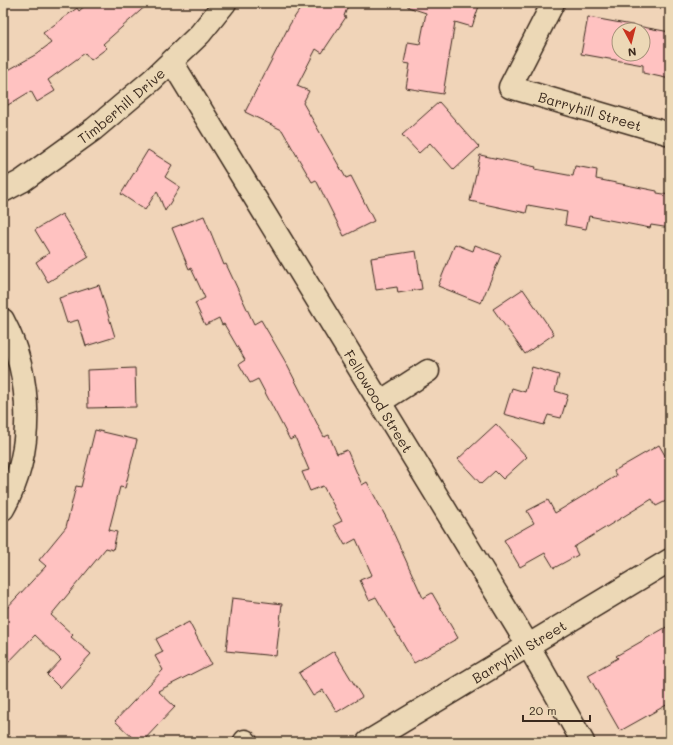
<svg xmlns="http://www.w3.org/2000/svg" width="673" height="745" font-family="Mali,sans-serif">
	<style>
		.building { fill: #ffc2c1; stroke: #3b2a1e; fill-rule: evenodd }
		.lines { fill: none; stroke-linecap: round; stroke-linejoin: round }
		.minor-casing { stroke: #3b2a1e; stroke-width: 25 }
		.minor { stroke: #ecd8b6; stroke-width: 22 }
		.labels { text-anchor: middle; dominant-baseline: central; stroke-width: 4; stroke-linejoin: round; paint-order: stroke }
		.street-label { font-size: 14px; fill: #3b2a1e; stroke: #ecd8b6 }
	</style>
	<rect width="100%" height="100%" fill="#f0d4b8"/>
	<filter id="ink" filterUnits="userSpaceOnUse"><feTurbulence type="fractalNoise" baseFrequency=".025" numOctaves="2"/><feDisplacementMap in="SourceGraphic" scale="8" xChannelSelector="R" yChannelSelector="G"/><feConvolveMatrix kernelMatrix="1 2 1 2 8 2 1 2 1" color-interpolation-filters="sRGB"/></filter>
	<g filter="url(#ink)">
		<!-- building -->
		<g class="building">
			<path d="M88,3H149L103,44L107,48L91,60L85,53L48,80L55,91L37,102L31,91L3,108V73L35,55L51,43L43,33L77,8L79,11Z"/>
			<path d="M304,3H349L344,16L346,17L322,53L316,49L297,86L309,91L303,103L346,178L351,176L374,221L344,236L316,180L312,182L282,130L245,112L290,24Z"/>
			<path d="M408,3H480L472,27L455,22L443,94L406,88L410,64L404,63L408,42L420,44L426,13L408,7Z"/>
			<path d="M588,17L670,32V79L643,73V65L581,54ZM619,30H643V54H619Z"/>
			<path d="M439,102L479,147L454,170L430,143L419,153L402,135Z"/>
			<path d="M148,150L172,165L165,177L180,187L165,211L157,191L145,210L121,194Z"/>
			<path d="M480,155L536,167L535,169L573,176L575,166L597,170L596,179L657,191V193L670,195V228L651,225L650,228L589,216L586,229L565,225L567,212L528,205L526,213L470,201Z"/>
			<path d="M62,214L89,257L48,282L36,262L49,253L35,230Z"/>
			<path d="M204,216L224,265L226,264L254,324L261,320L285,361L324,437L329,435L337,454L347,450L362,485L367,482L388,521L423,598L432,593L458,638L414,663L376,597L369,600L360,580L372,575L356,539L345,545L334,525L342,521L323,486L310,491L302,472L309,470L295,437L290,440L258,379L250,383L239,364L245,360L224,324L222,325L219,318L205,325L195,303L205,298L191,268L189,269L172,228Z"/>
			<path d="M455,244L473,251L475,245L501,255L481,303L438,286Z"/>
			<path d="M416,251L422,289L398,293L397,287L376,290L371,258Z"/>
			<path d="M99,285L115,337L86,346L78,320L67,323L59,298Z"/>
			<path d="M523,289L554,334L525,354L493,309Z"/>
			<path d="M532,367L559,375L555,391L568,395L561,418L548,415L544,425L504,414L512,388L525,392Z"/>
			<path d="M135,368L136,407L88,408L87,370Z"/>
			<path d="M496,424L527,457L503,479L495,471L481,484L458,459Z"/>
			<path d="M95,430L137,440L125,488L120,487L109,530L117,532L113,550L106,548L51,615L73,635L71,637L91,654L60,688L47,675L61,660L35,635L3,668V612L46,566L39,560L66,527L76,486L81,487Z"/>
			<path d="M659,445L670,464V499L656,506L652,499L574,547L578,555L554,568L545,553L520,567L504,540L534,523L527,511L548,500L555,513L616,476L614,471Z"/>
			<path d="M232,598L282,604L276,656L226,651Z"/>
			<path d="M189,622L211,664L158,691L175,707L142,742H137L115,721L163,670L155,656L163,652L156,639Z"/>
			<path d="M670,625V703L620,731L588,675L618,658L616,656Z"/>
			<path d="M334,651L362,697L337,712L323,690L313,696L299,673Z"/>
		</g>
		<g class="lines">
			<!-- minor casing -->
			<g class="minor-casing">
				<g id="minor">
					<path id="s1" d="M553,3L510,87L670,134"/>
					<path id="s2" d="M172,62L528,645L583,742"/>
					<path id="s3" d="M3,191L22,181L94,129L152,80L200,34L225,3"/>
					<path d="M3,320C33,377 35,452 3,509"/>
					<path d="M380,402L428,371"/>
					<path d="M245,741L246,742"/>
					<path id="s4" d="M368,742L670,560"/>
				</g>
			</g>
			<!-- minor -->
			<use href="#minor" class="minor"/>
		</g>
	</g>
	<g class="labels">
		<!-- street labels -->
		<g class="street-label">
			<text stroke="none"><textPath href="#s3" startOffset="146">Timberhill Drive</textPath></text>
			<text stroke="none"><textPath href="#s1" startOffset="178">Barryhill Street</textPath></text>
			<text stroke="none"><textPath href="#s2" startOffset="397">Fellowood Street</textPath></text>
			<text stroke="none"><textPath href="#s4" startOffset="176">Barryhill Street</textPath></text>
		</g>
	</g>
	<!-- margin -->
	<rect width="673" height="745" fill="none" stroke="#ecd8b6" stroke-width="16"/>
	<rect x="8" y="8" width="657" height="729" fill="none" stroke="#3b2a1e" stroke-width="1.5" filter="url(#ink)"/>
	<!-- north arrow -->
	<g transform="translate(631 42) rotate(173)"><circle r="19" fill="#ecd8b6" stroke="#a59279"/>
	<path d="M0-3L7 15L0 10L-7 15Z" fill="#c8321e"/>
	<text y="-6" font-size="11" font-weight="bold" text-anchor="middle" fill="#3b2a1e">N</text>
	</g>
	<!-- scale -->
	<path d="M523 715v6h67v-6" fill="none" stroke="#3b2a1e" stroke-width="2"/>
	<text x="529" y="715" font-size="12" fill="#3b2a1e" stroke="#ecd8b6" stroke-width="3" paint-order="stroke">20 m</text>
</svg>
